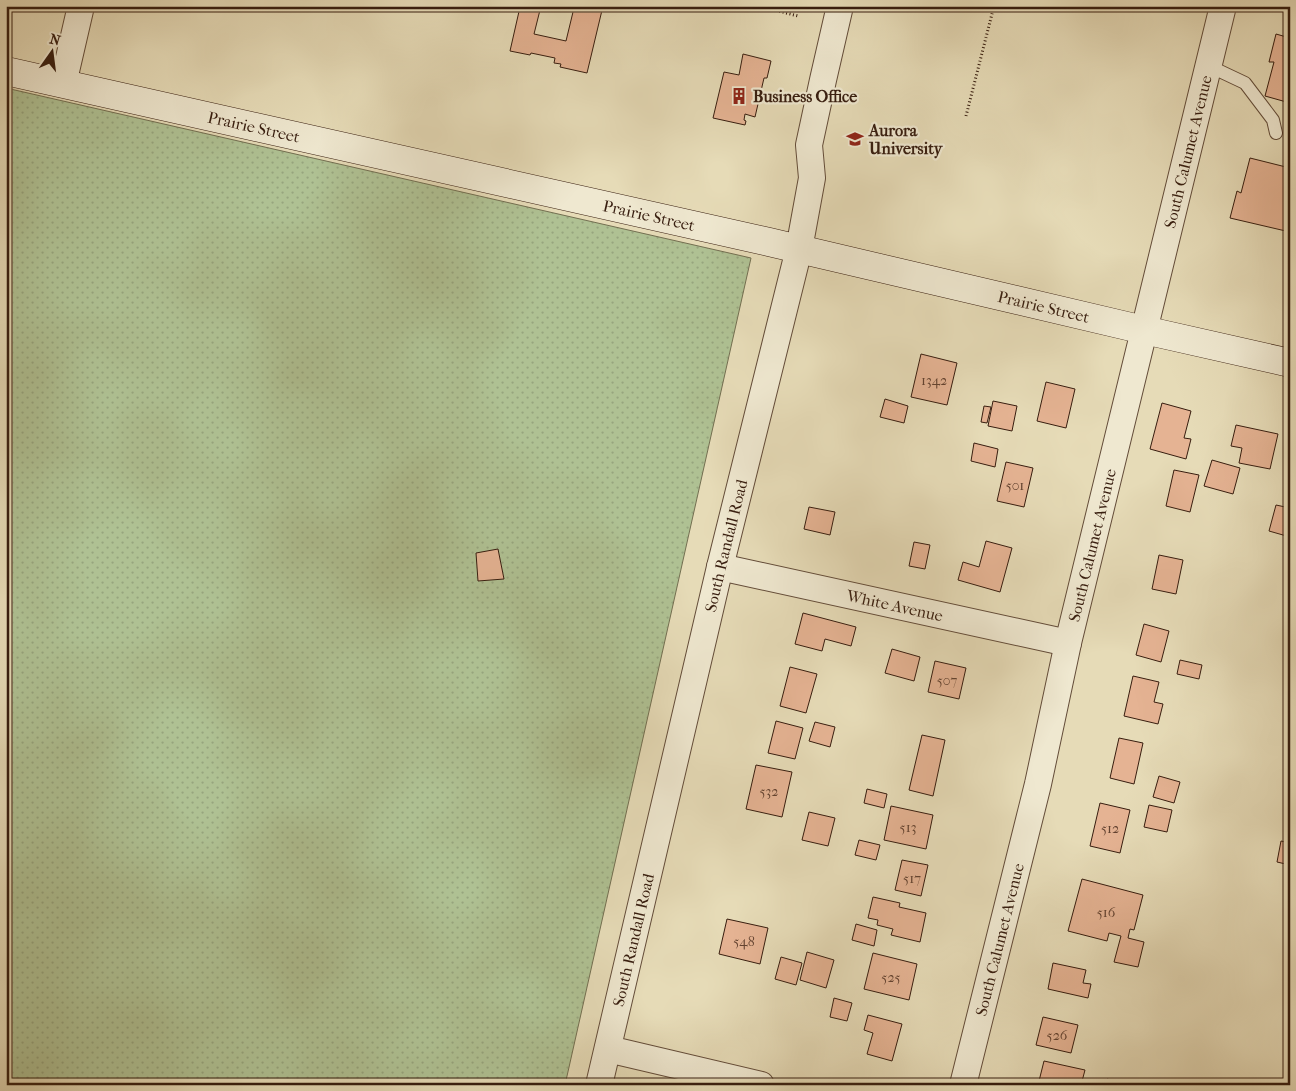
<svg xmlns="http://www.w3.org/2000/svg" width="1296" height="1091" font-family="'IM FELL French Canon',serif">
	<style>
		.grass { fill: url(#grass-dots); stroke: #736f51 }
		.building { fill: #e5b393; stroke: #371d0f }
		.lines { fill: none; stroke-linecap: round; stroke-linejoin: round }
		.lane-casing { stroke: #634c39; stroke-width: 14 }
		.street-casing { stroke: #634c39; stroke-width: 28 }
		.secondary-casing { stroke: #371d0f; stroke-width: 29 }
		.path { stroke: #371d0f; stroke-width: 3; stroke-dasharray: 1 2.5; stroke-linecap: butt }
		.lane { stroke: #efe8d0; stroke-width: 12 }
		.street { stroke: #efe8d0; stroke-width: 26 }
		.secondary { stroke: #efe8d0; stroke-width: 28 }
		.labels { text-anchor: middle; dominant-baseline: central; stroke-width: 4.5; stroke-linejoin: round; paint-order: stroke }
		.number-label { font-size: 14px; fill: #624230 }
		.poi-label { font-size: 16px; font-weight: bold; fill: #371d0f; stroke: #efe8d0; text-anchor: start }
		.street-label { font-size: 16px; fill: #371d0f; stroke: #efe8d0 }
	</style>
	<defs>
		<pattern id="grass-dots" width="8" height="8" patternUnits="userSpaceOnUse" patternTransform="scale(1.25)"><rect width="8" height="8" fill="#afc193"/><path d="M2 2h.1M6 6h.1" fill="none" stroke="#97a57e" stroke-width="1.8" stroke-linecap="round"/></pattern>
	</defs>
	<rect width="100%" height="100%" fill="#e6dbb7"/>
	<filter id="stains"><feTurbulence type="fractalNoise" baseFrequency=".004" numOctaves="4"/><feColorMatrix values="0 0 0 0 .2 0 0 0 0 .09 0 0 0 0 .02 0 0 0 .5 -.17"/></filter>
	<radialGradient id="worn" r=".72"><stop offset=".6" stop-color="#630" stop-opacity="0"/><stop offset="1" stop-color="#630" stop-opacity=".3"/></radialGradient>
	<!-- grass -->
	<path class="grass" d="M6,88L751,258L565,1085H6Z"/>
	<!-- building -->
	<g class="building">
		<path d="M519,6H541L534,34L566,41L573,12L570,11L571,6H603L587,73L560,67L561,64L554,63L555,58L531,53L530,55L510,51L520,7Z"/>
		<path d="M1276,34L1290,38V103L1265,96L1274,62H1269Z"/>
		<path d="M743,54L771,61L767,78H764L755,117L745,114L744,120L746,121L745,125L713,118L724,72L739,75Z"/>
		<path d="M1250,158L1290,168V232L1230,218L1237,191L1241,193Z"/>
		<path d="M921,354L957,363L947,405L911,397Z"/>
		<path d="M1046,382L1075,389L1066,428L1037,421Z"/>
		<path d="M885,399L908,406L904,423L880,417Z"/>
		<path d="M993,401L1017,406L1012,431L988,426Z"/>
		<path d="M1162,403L1191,411L1184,438L1191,439L1186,459L1150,449Z"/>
		<path d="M984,406L991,407L987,423L981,422Z"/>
		<path d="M1236,425L1278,434L1270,469L1239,463L1242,448L1231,446Z"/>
		<path d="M974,443L998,449L995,467L971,461Z"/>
		<path d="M1212,460L1240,468L1233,494L1204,486Z"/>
		<path d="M1006,462L1033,468L1024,507L997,501Z"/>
		<path d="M1174,470L1199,475L1190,512L1166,506Z"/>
		<path d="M1276,505L1290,508V537L1269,531Z"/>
		<path d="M809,507L835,512L830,535L804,529Z"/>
		<path d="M986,541L1012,548L1000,592L958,580L963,562L979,567Z"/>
		<path d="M914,542L930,545L925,569L909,566Z"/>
		<path d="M498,549L504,579L478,581L476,553Z"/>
		<path d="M1159,555L1183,560L1176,594L1152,589Z"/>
		<path d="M803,613L856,627L851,646L825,639L822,651L795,644Z"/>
		<path d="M1144,624L1169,631L1161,662L1136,655Z"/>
		<path d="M892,649L920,657L914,681L885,673Z"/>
		<path d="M1180,660L1202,665L1199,679L1177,674Z"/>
		<path d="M935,661L966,668L959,699L928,692Z"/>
		<path d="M790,667L817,674L806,713L780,706Z"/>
		<path d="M1133,676L1159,682L1154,702L1163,704L1158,724L1124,716Z"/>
		<path d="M776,721L803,728L795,759L768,753Z"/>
		<path d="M815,722L835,727L830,747L809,741Z"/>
		<path d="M922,735L945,740L933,796L909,790Z"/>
		<path d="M1119,738L1143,743L1134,784L1110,778Z"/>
		<path d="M756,765L792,772L782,817L746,809Z"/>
		<path d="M1159,776L1180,782L1174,803L1153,797Z"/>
		<path d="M867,789L887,794L884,808L864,803Z"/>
		<path d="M1100,803L1130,810L1120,853L1090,846Z"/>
		<path d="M1149,805L1172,810L1167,832L1144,827Z"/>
		<path d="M891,806L933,815L926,849L884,840Z"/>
		<path d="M809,812L835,818L828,846L802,840Z"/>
		<path d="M859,840L880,845L876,860L855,855Z"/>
		<path d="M1281,841L1290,843V865L1277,862Z"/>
		<path d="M902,860L928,865L921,896L895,890Z"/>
		<path d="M1082,879L1143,895L1134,930L1130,929L1128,938L1144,942L1138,967L1114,962L1121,936L1109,933L1107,941L1068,931Z"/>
		<path d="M873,897L900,903L899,907L926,913L920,942L891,935L893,929L877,925L878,920L868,918Z"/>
		<path d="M727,919L768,928L760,964L719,954Z"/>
		<path d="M856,924L877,930L874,946L852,940Z"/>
		<path d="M807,952L834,960L826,988L800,980Z"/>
		<path d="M873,953L917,964L909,1000L864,989Z"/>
		<path d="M781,957L802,963L796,985L775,979Z"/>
		<path d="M1053,963L1086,970L1083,983L1091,984L1088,998L1048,989Z"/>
		<path d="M834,998L852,1003L847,1021L830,1017Z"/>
		<path d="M868,1015L902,1024L892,1061L867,1054L873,1033L864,1030Z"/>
		<path d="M1043,1017L1078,1025L1071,1053L1036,1045Z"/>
		<path d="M1044,1061L1085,1070L1081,1085H1038Z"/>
		<path d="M1107,1079L1128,1085H1106Z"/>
	</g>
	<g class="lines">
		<!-- lane casing -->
		<g class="lane-casing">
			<path id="lane" d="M1209,66L1245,83L1273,120L1276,133"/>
		</g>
		<!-- street casing -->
		<g class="street-casing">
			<g id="street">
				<path d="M63,84L81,6"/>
				<path id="s1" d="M720,567L1068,643"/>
				<path d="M608,1049L761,1085"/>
				<path id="s2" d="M599,1085L720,567L799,249L812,178L809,145L823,80L840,6"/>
				<path id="s3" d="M963,1085L1038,784L1068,643L1223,6"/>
			</g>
		</g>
		<!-- secondary casing -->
		<g class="secondary-casing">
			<g id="secondary">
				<path id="s4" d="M6,71L769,242L1144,330L1290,363"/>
			</g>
		</g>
		<!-- path -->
		<g class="path">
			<path d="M759,6L798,16"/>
			<path d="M966,116L994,6"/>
		</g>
		<!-- lane -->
		<use href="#lane" class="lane"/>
		<!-- street -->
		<use href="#street" class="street"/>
		<!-- secondary -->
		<use href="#secondary" class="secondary"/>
	</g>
	<!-- icons -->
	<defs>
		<g id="building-bare" transform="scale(1.35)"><path d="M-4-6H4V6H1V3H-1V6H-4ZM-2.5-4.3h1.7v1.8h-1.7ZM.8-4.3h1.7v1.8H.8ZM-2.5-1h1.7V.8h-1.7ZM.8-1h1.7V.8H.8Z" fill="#8f2418" stroke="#efe8d0" stroke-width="2.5" paint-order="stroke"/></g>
		<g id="university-bare" transform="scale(1.35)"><path d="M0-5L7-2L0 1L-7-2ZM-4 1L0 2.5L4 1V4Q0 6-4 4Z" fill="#8f2418" stroke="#efe8d0" stroke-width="2.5" paint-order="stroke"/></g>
	</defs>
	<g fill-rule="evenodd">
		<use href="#building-bare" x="739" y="96"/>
		<use href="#university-bare" x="855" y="139"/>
	</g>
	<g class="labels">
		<!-- number labels -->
		<g class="number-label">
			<text x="934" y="380">1342</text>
			<text x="1015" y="485">501</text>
			<text x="947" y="680">507</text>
			<text x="769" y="791">532</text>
			<text x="908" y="827">513</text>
			<text x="1110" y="828">512</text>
			<text x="912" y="878">517</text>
			<text x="1106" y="912">516</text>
			<text x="744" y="941">548</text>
			<text x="891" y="977">525</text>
			<text x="1057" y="1035">526</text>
		</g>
		<!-- poi labels -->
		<g class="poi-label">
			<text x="753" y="96">Business Office</text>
			<text x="869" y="130">Aurora<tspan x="869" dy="18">University</tspan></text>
		</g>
		<!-- street labels -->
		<g class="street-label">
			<text stroke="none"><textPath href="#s4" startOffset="254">Prairie Street</textPath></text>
			<text stroke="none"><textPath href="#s3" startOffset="960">South Calumet Avenue</textPath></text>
			<text stroke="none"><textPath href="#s4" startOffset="659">Prairie Street</textPath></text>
			<text stroke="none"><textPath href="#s4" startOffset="1064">Prairie Street</textPath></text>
			<text stroke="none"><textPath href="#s3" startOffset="555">South Calumet Avenue</textPath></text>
			<text stroke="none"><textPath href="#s2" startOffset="554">South Randall Road</textPath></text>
			<text stroke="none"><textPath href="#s1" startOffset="179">White Avenue</textPath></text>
			<text stroke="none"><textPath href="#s3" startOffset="150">South Calumet Avenue</textPath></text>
			<text stroke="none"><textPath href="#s2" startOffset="149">South Randall Road</textPath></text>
		</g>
	</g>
	<!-- margin -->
	<rect width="1296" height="1091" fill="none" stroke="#e6dbb7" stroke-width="25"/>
	<rect x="8" y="8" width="1281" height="1076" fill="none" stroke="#371d0f" stroke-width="2.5"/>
	<rect x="12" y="12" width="1271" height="1066" fill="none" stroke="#371d0f"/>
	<!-- north arrow -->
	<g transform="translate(52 52) rotate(14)" stroke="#efe8d0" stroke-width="4" paint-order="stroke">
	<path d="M0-4L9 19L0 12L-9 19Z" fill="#371d0f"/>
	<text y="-8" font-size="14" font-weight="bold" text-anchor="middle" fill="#371d0f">N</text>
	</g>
	<rect width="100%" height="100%" filter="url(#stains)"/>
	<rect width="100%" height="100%" fill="url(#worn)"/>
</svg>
